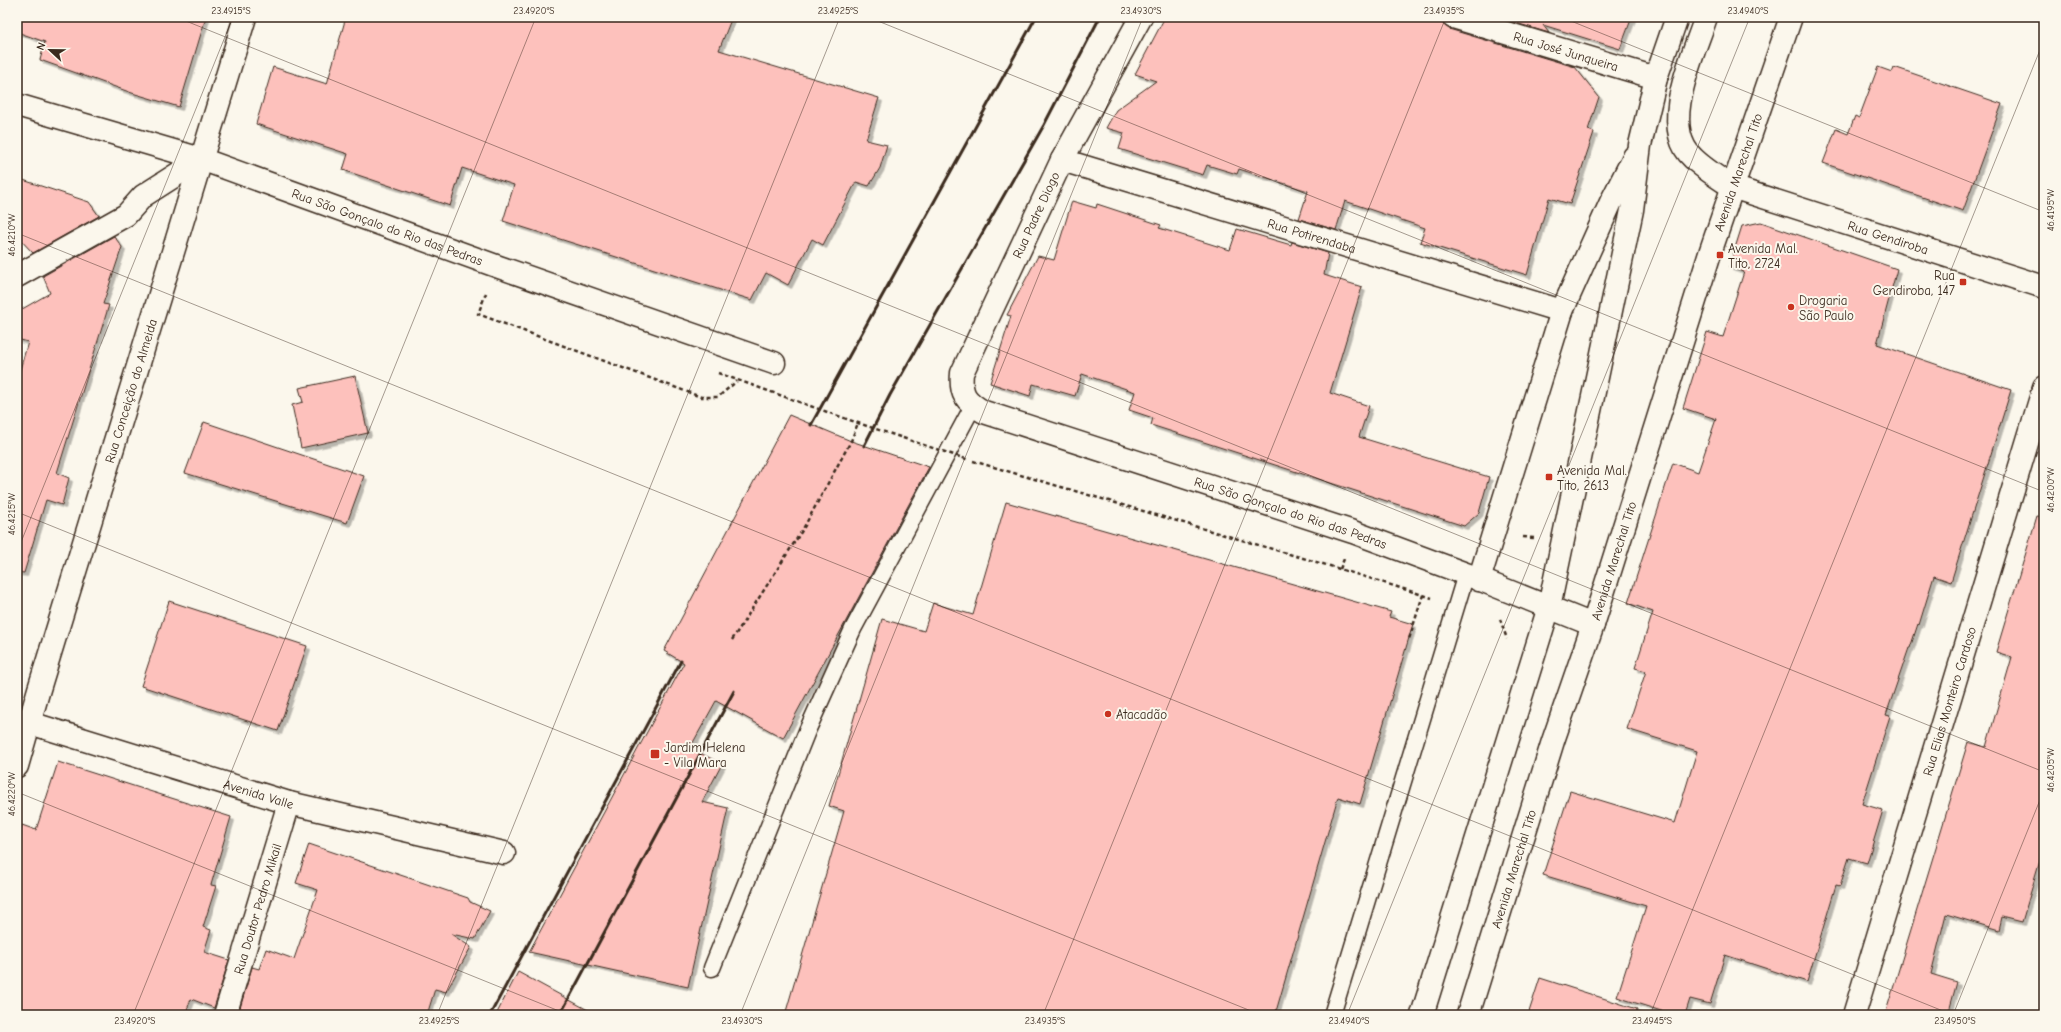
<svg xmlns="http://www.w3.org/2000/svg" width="2061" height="1032" font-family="'Comic Neue',sans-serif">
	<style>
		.building { fill: #fdc1bc; stroke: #3b2a1e; filter: url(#shadow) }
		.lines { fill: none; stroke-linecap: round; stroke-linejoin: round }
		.lane-casing { stroke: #3b2a1e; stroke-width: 19 }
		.street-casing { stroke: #3b2a1e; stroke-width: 25 }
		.secondary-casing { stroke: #3b2a1e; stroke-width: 25 }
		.primary-casing { stroke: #3b2a1e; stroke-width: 25 }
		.path { stroke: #3b2a1e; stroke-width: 2.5; stroke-dasharray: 4 3; stroke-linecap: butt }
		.lane { stroke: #fbf7ec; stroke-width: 16 }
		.street { stroke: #fbf7ec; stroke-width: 22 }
		.secondary { stroke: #fbf7ec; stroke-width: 22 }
		.primary { stroke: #fbf7ec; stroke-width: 22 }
		.rail { stroke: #3b2a1e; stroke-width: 3 }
		.path-bridge { stroke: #3b2a1e; stroke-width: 2.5; stroke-dasharray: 4 3; stroke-linecap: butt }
		.ticks { fill: none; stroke: #3b2a1e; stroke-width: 1; stroke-opacity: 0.45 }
		.poi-dot { fill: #c8321e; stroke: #fbf7ec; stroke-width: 1.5 }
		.labels { text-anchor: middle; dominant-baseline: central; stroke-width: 4; stroke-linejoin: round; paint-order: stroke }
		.street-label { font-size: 13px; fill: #3b2a1e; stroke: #fbf7ec }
		.poi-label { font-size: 13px; fill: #3b2a1e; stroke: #fbf7ec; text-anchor: start }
		.neatline { fill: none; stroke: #3b2a1e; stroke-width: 1.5 }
		.ticks-label { font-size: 10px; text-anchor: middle; fill: #3b2a1e }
	</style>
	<defs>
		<filter id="shadow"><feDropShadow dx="3.5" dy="3.5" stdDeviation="0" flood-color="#0004"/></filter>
	</defs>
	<rect width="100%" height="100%" fill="#fbf7ec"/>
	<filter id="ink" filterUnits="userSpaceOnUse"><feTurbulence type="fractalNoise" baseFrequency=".025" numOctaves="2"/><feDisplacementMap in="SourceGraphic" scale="8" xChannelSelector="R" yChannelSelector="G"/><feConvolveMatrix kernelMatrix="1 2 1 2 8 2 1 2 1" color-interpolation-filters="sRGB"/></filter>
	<g filter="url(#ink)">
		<!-- building -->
		<g class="building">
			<path d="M17,17H206L179,107L132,93L40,60L45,42L17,32Z"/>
			<path d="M346,17H732L719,50L879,98L866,140L887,145L880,168L869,186L856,182L823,245L812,239L788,285L766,273L752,300L503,221L514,185L462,168L450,206L343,170L348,154L256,124L273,67L327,84Z"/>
			<path d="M1165,17H1441L1444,25L1449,29L1575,67L1599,97L1588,130L1594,132L1570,204L1549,198L1527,275L1420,242L1425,228L1345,201L1336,230L1299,219L1308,191L1239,169L1237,174L1207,165L1203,175L1119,149L1124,133L1106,128L1116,110L1156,81L1135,74Z"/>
			<path d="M1496,17L1537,18L1632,17L1620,49L1543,25L1549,33Z"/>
			<path d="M1878,67L1892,72L1894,67L2002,104L1963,211L1823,163L1836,129L1848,134L1855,116L1859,118Z"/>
			<path d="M17,178L89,202L99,216L33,253L17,236Z"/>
			<path d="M1072,201L1096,208L1097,204L1161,225L1159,228L1230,250L1237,229L1291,245L1292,242L1328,253L1324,275L1362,287L1330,393L1369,406L1359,437L1489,477L1479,513L1464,526L1151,425L1153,418L1129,410L1135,392L1082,374L1075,396L1033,384L1030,396L990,383L1011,316L1007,315L1038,256L1054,260Z"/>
			<path d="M1761,222L1897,269L1877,344L2011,390L1951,582L1934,576L1919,625L1918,624L1910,648H1909L1886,715L1890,716L1862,804L1883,810L1867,863L1849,858L1840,886L1836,885L1807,982L1725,955L1710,1004L1690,999L1685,1015H1674L1617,997L1646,906L1543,875L1570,791L1675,823L1697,751L1627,729L1646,671L1635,668L1653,612L1628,603L1673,463L1698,472L1716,419L1683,408L1707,332L1723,337L1744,272L1729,267L1742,226Z"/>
			<path d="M114,236L122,247L103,304L109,305L57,473L69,478L62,505L46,500L24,573L17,572V380L28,342L17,339V312L50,293L43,276Z"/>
			<path d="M355,376L368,433L301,448L292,405L303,402L299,388Z"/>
			<path d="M789,415L851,441L929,467L783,738L716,701L690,748L722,764L702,802L728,808L688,987L529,952L684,663L664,651Z"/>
			<path d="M204,422L364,476L347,523L185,473Z"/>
			<path d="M1006,502L1391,612L1389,617L1413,624L1360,804L1338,797L1275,1015H785L844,811L829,806L882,619L924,631L933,603L973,615Z"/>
			<path d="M2037,516L2044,517V847L2022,922L2002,917L1999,930L1946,914L1931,974L1957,982L1948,1015H1885L1968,742L1986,747L2012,657L1996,652Z"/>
			<path d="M169,601L307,646L278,731L141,686Z"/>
			<path d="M58,762L231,817L211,885L216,886L203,927L211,930L204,952L229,960L214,1008L191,999L185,1015H17V840L22,825L36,830Z"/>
			<path d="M309,844L468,898L470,902L490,911L475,939L451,934L471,947L446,992L435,989L427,1015H238L252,967L259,969L266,949L294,959L318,890L296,883Z"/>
			<path d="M518,972L597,1015H496Z"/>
			<path d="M1540,978L1637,1009L1636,1015H1528Z"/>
		</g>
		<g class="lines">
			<!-- lane casing -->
			<g class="lane-casing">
				<g id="lane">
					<path d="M712,968L807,731L853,629L973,406"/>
					<path d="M1332,1015L1466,574"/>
				</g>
			</g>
			<!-- street casing -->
			<g class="street-casing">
				<g id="street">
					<path id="s1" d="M1141,17L1062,160L962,373C960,394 965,401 984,412L1353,532L1466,574L1593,625"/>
					<path id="s2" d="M1453,17L1656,78"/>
					<path id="s3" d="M17,105L201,159L499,267L774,363"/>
					<path id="s4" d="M1062,160L1562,311"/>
					<path d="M17,276L126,215L143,196L201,159"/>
					<path id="s5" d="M17,719L289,803L504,853"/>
					<path id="s6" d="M17,766L39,689L245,17"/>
					<path id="s7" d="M225,1015L289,803"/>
					<path id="s8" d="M1854,1015L2044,387"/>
				</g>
			</g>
			<!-- secondary casing -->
			<g class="secondary-casing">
				<g id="secondary">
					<path id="s9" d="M1732,187L2044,287"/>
				</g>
			</g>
			<!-- primary casing -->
			<g class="primary-casing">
				<g id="primary">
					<path d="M1706,17C1694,54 1658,126 1693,158C1704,169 1719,178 1732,187"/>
					<path d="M1479,580L1562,311L1611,202L1634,157"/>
					<path d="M1422,1015L1549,607L1632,210L1640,145L1656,78L1677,17"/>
					<path id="s10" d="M1468,1015L1553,741L1593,625L1711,250L1791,17"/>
				</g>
			</g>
			<!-- path -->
			<g class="path">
				<path d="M486,293L478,314L701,397H718L737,381"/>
				<path d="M973,461L1330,566L1423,595L1409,639"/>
				<path d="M1523,537L1534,538"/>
				<path d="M1340,569L1344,559"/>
				<path d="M1423,595L1432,598"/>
				<path d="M1500,619L1507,639"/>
				<path d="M732,640L803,529L851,441L858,423"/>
			</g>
			<!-- lane -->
			<use href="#lane" class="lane"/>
			<!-- street -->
			<use href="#street" class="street"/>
			<!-- secondary -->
			<use href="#secondary" class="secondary"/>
			<!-- primary -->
			<use href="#primary" class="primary"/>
			<!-- rail -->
			<g class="rail">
				<path d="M811,425L1036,17"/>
				<path d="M864,446L890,395L1044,125L1100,17"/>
				<path d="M490,1015L681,661"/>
				<path d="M560,1015L734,691"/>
			</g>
			<!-- path-bridge -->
			<path class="path-bridge" d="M718,373L858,423L969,460"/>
		</g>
	</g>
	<!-- ticks -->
	<path class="ticks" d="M176,17L2044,772M868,17L2044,492M1561,17L2044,212M17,233L1953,1015M17,512L1261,1015M17,552L233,17M17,792L569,1015M133,1015L536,17M437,1015L840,17M740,1015L1143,17M1043,1015L1446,17M1347,1015L1750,17M1650,1015L2044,40M1953,1015L2044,790"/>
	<!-- markers -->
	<g class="poi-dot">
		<rect x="1716" y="251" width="8" height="8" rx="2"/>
		<rect x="1959" y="278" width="8" height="8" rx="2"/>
		<circle cx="1791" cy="307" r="4"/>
		<rect x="1545" y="473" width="8" height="8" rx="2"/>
		<circle cx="1108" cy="714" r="4"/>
		<rect x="650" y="749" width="10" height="10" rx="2"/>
	</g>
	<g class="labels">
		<!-- street labels -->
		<g class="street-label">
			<text stroke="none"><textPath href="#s2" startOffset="118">Rua José Junqueira</textPath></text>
			<text stroke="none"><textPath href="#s10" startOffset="885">Avenida Marechal Tito</textPath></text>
			<text transform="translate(1036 215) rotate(-65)">Rua Padre Diogo</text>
			<text stroke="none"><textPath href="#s3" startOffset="390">Rua São Gonçalo do Rio das Pedras</textPath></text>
			<text stroke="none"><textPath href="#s4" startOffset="261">Rua Potirendaba</textPath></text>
			<text stroke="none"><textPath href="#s9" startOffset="164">Rua Gendiroba</textPath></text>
			<text stroke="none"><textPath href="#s6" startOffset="392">Rua Conceição do Almeida</textPath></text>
			<text stroke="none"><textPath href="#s1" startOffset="770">Rua São Gonçalo do Rio das Pedras</textPath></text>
			<text stroke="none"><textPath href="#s10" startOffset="477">Avenida Marechal Tito</textPath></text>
			<text stroke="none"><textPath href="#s8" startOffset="328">Rua Elias Monteiro Cardoso</textPath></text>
			<text stroke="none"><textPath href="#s5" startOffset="253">Avenida Valle</textPath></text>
			<text stroke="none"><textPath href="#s10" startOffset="153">Avenida Marechal Tito</textPath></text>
			<text stroke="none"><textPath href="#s7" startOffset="111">Rua Doutor Pedro Mikail</textPath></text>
		</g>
		<!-- poi labels -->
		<g class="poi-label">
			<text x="1728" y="248">Avenida Mal.<tspan x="1728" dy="15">Tito, 2724</tspan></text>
			<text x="1955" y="275" text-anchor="end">Rua<tspan x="1955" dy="15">Gendiroba, 147</tspan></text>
			<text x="1799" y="300">Drogaria<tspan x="1799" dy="15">São Paulo</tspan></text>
			<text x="1557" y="470">Avenida Mal.<tspan x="1557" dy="15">Tito, 2613</tspan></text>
			<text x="1116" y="714">Atacadão</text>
			<text x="664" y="747">Jardim Helena<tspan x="664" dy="15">- Vila Mara</tspan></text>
		</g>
	</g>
	<!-- margin -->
	<rect width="2061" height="1032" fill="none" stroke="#fbf7ec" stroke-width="44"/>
	<!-- north arrow -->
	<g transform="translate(50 50) rotate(292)" stroke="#fbf7ec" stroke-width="3" paint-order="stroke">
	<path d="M0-3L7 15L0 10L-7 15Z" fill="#3b2a1e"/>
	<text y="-6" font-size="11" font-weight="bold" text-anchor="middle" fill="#3b2a1e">N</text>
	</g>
	<rect x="22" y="22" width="2017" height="988" class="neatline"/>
	<g class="ticks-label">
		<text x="231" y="14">23.4915°S</text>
		<text x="534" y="14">23.4920°S</text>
		<text x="838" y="14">23.4925°S</text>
		<text x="1141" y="14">23.4930°S</text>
		<text x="1444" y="14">23.4935°S</text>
		<text x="1748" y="14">23.4940°S</text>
		<text transform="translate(2050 210) rotate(-90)" y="4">46.4195°W</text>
		<text transform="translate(11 235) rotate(-90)" y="4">46.4210°W</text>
		<text transform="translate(2050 490) rotate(-90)" y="4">46.4200°W</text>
		<text transform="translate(11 514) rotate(-90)" y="4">46.4215°W</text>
		<text transform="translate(2050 770) rotate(-90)" y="4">46.4205°W</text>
		<text transform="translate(11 794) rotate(-90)" y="4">46.4220°W</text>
		<text x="135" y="1024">23.4920°S</text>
		<text x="439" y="1024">23.4925°S</text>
		<text x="742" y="1024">23.4930°S</text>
		<text x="1045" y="1024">23.4935°S</text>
		<text x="1349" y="1024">23.4940°S</text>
		<text x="1652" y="1024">23.4945°S</text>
		<text x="1955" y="1024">23.4950°S</text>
	</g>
</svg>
